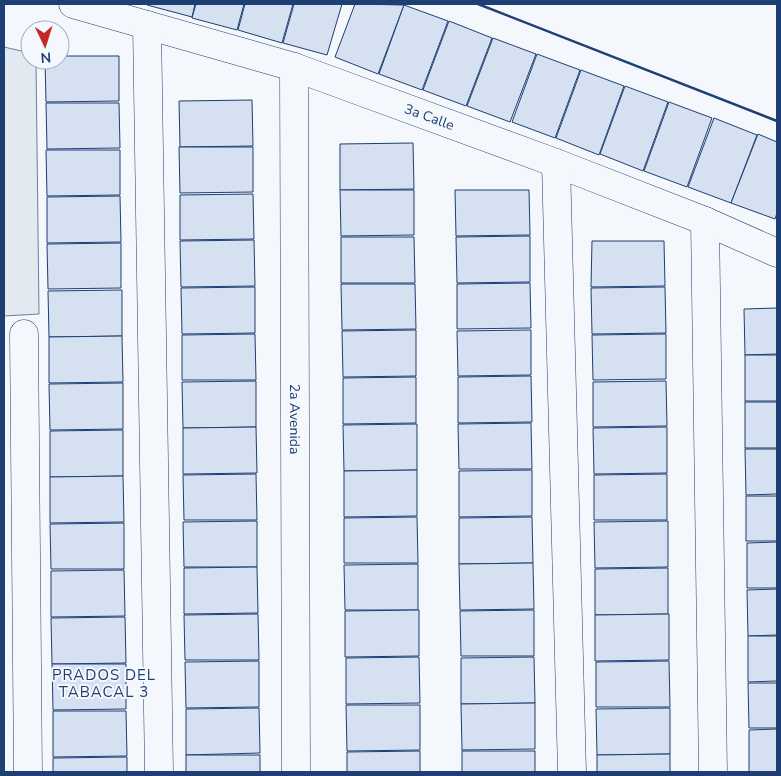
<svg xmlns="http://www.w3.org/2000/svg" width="781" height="776" font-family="'Nunito Sans',sans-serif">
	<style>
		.green { fill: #e3e9f0; stroke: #687fa3 }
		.building { fill: #d5e0f0; stroke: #1d3f73 }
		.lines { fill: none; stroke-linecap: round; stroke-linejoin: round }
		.minor-casing { stroke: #1d3f73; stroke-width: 29 }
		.minor { stroke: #f4f7fb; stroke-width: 28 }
		.wall { stroke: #1d3f73; stroke-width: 2.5 }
		.labels { text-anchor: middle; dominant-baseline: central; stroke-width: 4; stroke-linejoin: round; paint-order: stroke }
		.street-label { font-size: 14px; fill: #1d3f73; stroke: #f4f7fb }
		.neighbourhood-label { font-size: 15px; letter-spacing: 1px; fill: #1d3f73; stroke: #f4f7fb }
	</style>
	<rect width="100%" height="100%" fill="#f4f7fb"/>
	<!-- green -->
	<path class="green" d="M4,47L30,53V60H36L39,314L4,316Z"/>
	<!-- building -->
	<g class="building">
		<path d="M148,4H195L192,17L147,5Z"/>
		<path d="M196,4H244L237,30L192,18Z"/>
		<path d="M245,4H293L282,43L238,30Z"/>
		<path d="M294,4H342L327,55L283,43Z"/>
		<path d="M355,4L404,5L378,74L335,57Z"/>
		<path d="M404,5L448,21L422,90L379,74Z"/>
		<path d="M449,21L492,38L466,106L423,90Z"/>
		<path d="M493,38L536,54L510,122L467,106Z"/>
		<path d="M537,54L580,70L555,138L512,122Z"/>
		<path d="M60,56H119V101L46,102L45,60H60Z"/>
		<path d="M581,70L624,86L599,155L556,138Z"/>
		<path d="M625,86L668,102L643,171L600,154Z"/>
		<path d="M252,100L253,146L180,147L179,101Z"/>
		<path d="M669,102L712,118L687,187L644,171Z"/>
		<path d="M46,103H119L120,148L47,149Z"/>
		<path d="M714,118L757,135L731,203L688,187Z"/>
		<path d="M758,134L777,142V213L775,219L731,203Z"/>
		<path d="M413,143L414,189L340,190V144Z"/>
		<path d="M179,147H253V192L180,193Z"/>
		<path d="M46,150H120V195L47,196Z"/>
		<path d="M340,190H414V235L341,236Z"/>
		<path d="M455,190H529L530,235L456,236Z"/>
		<path d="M253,194L254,239L180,240V195Z"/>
		<path d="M120,196L121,242L47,243V197Z"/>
		<path d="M530,236V282L457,283L456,237Z"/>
		<path d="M341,237H414L415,283H341Z"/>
		<path d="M254,240L255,286L181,287L180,241Z"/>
		<path d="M592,241H664L665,286L591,287Z"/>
		<path d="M121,243V288L48,289L47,244Z"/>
		<path d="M530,283L531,328L457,329V284Z"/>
		<path d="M341,284H415L416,329L342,330Z"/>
		<path d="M255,287V333L182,334L181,288Z"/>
		<path d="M665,287L666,333L592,334L591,288Z"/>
		<path d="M122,290V336L49,337L48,291Z"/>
		<path d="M777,308V354L745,355L744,309Z"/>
		<path d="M416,330V376L343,377L342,331Z"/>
		<path d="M531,330V375L458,376L457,331Z"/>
		<path d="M255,334L256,380H182V335Z"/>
		<path d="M666,334V379L593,380L592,335Z"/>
		<path d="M122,336L123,382L49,383V337Z"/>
		<rect x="745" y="355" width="32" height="46"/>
		<path d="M531,376L532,422L458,423V377Z"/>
		<path d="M416,377V423L343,424V378Z"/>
		<path d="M256,381V427L183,428L182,382Z"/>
		<path d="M666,381L667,426L593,427V382Z"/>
		<path d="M123,383V429L50,430L49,384Z"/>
		<rect x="745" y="402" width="32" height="46"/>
		<path d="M531,423L532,469H459L458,424Z"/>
		<path d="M417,424V470L344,471L343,425Z"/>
		<path d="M256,427L257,473L183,474V428Z"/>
		<path d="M667,427V473L594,474L593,428Z"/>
		<path d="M123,430V476L50,477V431Z"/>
		<path d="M745,449H777V494L746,495Z"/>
		<path d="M417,470V516L344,517V471Z"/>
		<path d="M532,470V516L459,517V471Z"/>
		<path d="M256,474L257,520H184L183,475Z"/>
		<path d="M667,474V520H594V475Z"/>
		<path d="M123,476L124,522L50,523V477Z"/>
		<rect x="746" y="496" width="31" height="45"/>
		<path d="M417,517L418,563H344V518Z"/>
		<path d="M532,517L533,563L459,564V518Z"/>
		<path d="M257,521V567H184L183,522Z"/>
		<path d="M668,521V567L595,568L594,522Z"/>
		<path d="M124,523V569H51L50,524Z"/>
		<path d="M777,542V588H747V543Z"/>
		<path d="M533,563L534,609L460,610L459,564Z"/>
		<path d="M418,564V610H345L344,565Z"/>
		<path d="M257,567L258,613L184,614V568Z"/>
		<path d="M668,568V614L595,615V569Z"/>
		<path d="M124,570L125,616L51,617V571Z"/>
		<path d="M777,589V635L748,636L747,590Z"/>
		<path d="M419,610V656L345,657V611Z"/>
		<path d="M534,610V656H461L460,611Z"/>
		<path d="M258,614L259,660H185L184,615Z"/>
		<path d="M669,614V660L595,661V615Z"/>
		<path d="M125,617L126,663L52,664L51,618Z"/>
		<path d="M748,636H777V681L748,682Z"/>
		<path d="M419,657L420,703L346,704V658Z"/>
		<path d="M534,657L535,703L461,704V658Z"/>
		<path d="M259,661V707L186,708L185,662Z"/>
		<path d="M669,661L670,707H596V662Z"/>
		<path d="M52,664H126V709L53,710Z"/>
		<path d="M748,683H777V728H749Z"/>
		<path d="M535,703V749L462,750L461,704Z"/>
		<path d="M346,705H420V750L347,751Z"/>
		<path d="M259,708L260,753L186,755V709Z"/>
		<path d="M670,708V754L597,755L596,709Z"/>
		<path d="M53,711H126L127,756L53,757Z"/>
		<path d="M777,729V772H749V730Z"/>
		<path d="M420,751V772H347V752Z"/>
		<rect x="462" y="751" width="73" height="21"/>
		<path d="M670,754V772H597V755Z"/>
		<rect x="186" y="755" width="74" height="17"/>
		<path d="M127,757V772H53V758Z"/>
	</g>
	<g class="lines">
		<!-- minor casing -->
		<g class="minor-casing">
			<g id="minor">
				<path id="s1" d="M73,4L294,67L556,163L705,221L777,253"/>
				<path d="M147,25L159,772"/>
				<path id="s2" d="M294,67L296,772"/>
				<path d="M556,163L572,772"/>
				<path d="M705,221L713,772"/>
				<path d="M24,334L28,772"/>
			</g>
		</g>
		<!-- minor -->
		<use href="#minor" class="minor"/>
		<!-- wall -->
		<path class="wall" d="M478,4L777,121"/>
	</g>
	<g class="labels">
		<!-- street labels -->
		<g class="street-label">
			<text stroke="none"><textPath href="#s1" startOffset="374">3a Calle</textPath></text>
			<text stroke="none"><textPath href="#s2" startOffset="352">2a Avenida</textPath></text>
		</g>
		<!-- neighbourhood labels -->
		<g class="neighbourhood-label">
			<text x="104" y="675">PRADOS DEL<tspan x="104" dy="17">TABACAL 3</tspan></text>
		</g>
	</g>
	<!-- border -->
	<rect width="781" height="776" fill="none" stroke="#1d3f73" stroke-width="10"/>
	<!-- north arrow -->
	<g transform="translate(45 45) rotate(176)"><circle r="24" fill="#f4f7fb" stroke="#9eadc5"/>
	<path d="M0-4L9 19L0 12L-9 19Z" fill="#c62828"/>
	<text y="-8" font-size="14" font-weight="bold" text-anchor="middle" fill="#1d3f73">N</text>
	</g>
</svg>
